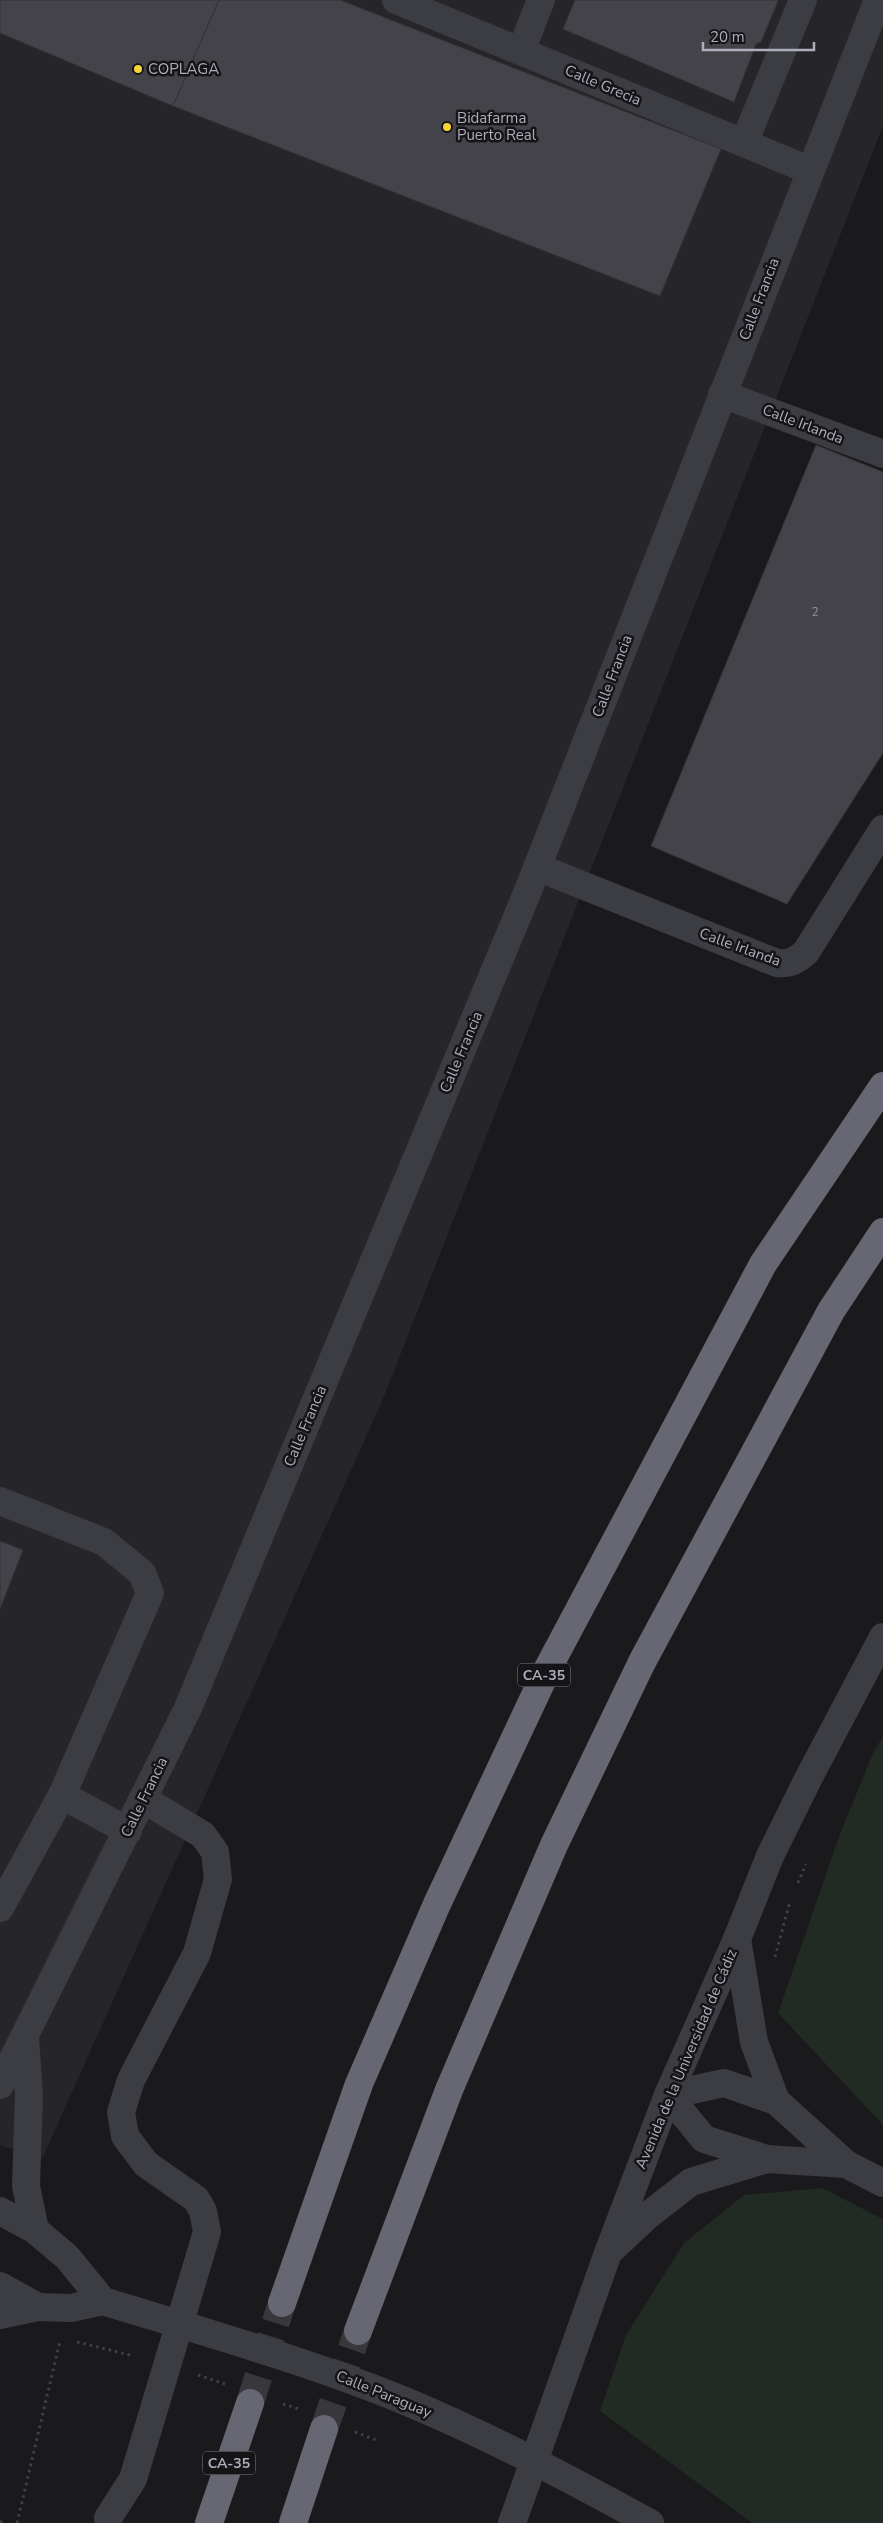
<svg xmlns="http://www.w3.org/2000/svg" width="883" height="2523" font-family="'Nunito Sans',sans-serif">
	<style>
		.built { fill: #262529 }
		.green { fill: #212a23 }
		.building { fill: #444349; stroke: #343338 }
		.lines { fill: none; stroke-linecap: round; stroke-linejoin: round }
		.highway-tunnel { stroke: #37373c; stroke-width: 28; stroke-dasharray: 28 14; stroke-linecap: butt }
		.path { stroke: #404148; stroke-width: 3; stroke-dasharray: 2.5 4; stroke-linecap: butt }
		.minor { stroke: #3c3c43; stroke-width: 28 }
		.highway { stroke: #666772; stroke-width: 28 }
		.poi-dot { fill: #f6d537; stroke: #151417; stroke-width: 2 }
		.labels { text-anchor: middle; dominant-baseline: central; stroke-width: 5; stroke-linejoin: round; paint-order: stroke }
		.number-label { font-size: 12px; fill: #92939e }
		.shield { fill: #151417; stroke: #7f808a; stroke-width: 1 }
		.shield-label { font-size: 14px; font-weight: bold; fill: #acaebb }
		.poi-label { font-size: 15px; fill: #acaebb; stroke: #151417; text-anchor: start }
		.street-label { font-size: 15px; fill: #acaebb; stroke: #151417 }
	</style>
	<rect width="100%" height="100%" fill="#1a191c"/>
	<!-- built -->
	<path class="built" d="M0,0H883V126L383,1399L42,2159L0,2145Z"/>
	<!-- green -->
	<g class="green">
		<path d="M883,1736V2125L778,2013L840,1834L873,1753Z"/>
		<path d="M822,2188L883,2219V2523H752L600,2411L626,2335L684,2243L744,2195Z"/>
	</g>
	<!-- building -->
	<g class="building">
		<path d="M0,0H219L173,106L0,33Z"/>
		<path d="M219,0H340L721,149L660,296L173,106Z"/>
		<path d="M575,0H777L778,1L761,42L756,44L734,102L563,29Z"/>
		<path d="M816,445L883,472V753L787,904L651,846Z"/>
		<path d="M0,1541L23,1550L0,1609Z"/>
	</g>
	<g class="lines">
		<!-- highway-tunnel -->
		<g class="highway-tunnel">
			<path d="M250,2403L282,2303"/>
			<path d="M324,2429L358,2331"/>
		</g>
		<!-- path -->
		<g class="path">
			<path d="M798,1883L806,1864"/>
			<path d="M775,1957L790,1901"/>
			<path d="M77,2342L134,2356"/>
			<path d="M198,2375L225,2384"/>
			<path d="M283,2404L299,2409"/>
			<path d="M355,2432L376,2440"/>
			<path d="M0,2521L2,2523"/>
			<path d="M17,2523L60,2341"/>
		</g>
		<!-- minor -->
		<g class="minor">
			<path d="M396,0L809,170"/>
			<path d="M521,51L541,0"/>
			<path d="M744,143L803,0"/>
			<path d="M722,394L883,454"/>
			<path d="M537,867L777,963C790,964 796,961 806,952L883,829"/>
			<path d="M0,1501L104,1542L142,1573L150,1593L62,1795"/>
			<path d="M0,1908L62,1795L128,1831"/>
			<path d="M737,1939L754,2042L776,2101"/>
			<path d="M25,2039L29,2094L26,2186L35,2230"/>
			<path d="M0,2085L188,1708L527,893L878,0"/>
			<path d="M668,2095L724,2083L776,2101L846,2164L883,2183"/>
			<path d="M668,2095L704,2139L767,2159L846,2164"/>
			<path d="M0,2211L35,2230L67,2257L103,2301"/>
			<path d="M614,2247L647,2216L691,2182L767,2159"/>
			<path d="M0,2286L38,2307"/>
			<path d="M0,2315L38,2307L71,2308L103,2301C204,2332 307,2361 405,2401C489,2436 570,2479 650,2523"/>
			<path d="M108,2518L133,2479L207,2232L203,2211L196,2199L146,2164L125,2136L121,2112L131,2080L197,1953L218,1879L215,1852L203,1835L143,1799"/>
			<path d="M512,2523L608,2253L668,2095L737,1939L770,1856L808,1779L883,1637"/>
		</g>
		<!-- highway -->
		<g class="highway">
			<path d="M282,2303L359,2084L437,1904L547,1670L763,1264L883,1086"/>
			<path d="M358,2331L449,2090L554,1845L642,1662L831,1311L883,1232"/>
			<path d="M209,2523L250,2403"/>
			<path d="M293,2523L324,2429"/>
		</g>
	</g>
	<!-- markers -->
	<g class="poi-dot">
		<circle cx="138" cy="69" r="5"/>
		<circle cx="447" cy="127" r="5"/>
	</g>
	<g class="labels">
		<!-- number labels -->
		<g class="number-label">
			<text x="815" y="612">2</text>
		</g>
		<!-- shield labels -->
		<g class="shield">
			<rect x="518" y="1663.5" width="52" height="23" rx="4"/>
			<rect x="203" y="2451.5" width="52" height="23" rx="4"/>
		</g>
		<g class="shield-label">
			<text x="544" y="1675">CA-35</text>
			<text x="229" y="2463">CA-35</text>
		</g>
		<!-- poi labels -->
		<g class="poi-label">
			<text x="148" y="69">COPLAGA</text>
			<text x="457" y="118">Bidafarma<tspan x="457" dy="17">Puerto Real</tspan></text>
		</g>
		<!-- street labels -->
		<g class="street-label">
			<text transform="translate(603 85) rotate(23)">Calle Grecia</text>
			<text transform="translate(759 299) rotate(-69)">Calle Francia</text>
			<text transform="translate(803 424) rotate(21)">Calle Irlanda</text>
			<text transform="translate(612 676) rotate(-69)">Calle Francia</text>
			<text transform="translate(740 947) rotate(20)">Calle Irlanda</text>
			<text transform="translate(461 1052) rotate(-67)">Calle Francia</text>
			<text transform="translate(305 1426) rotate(-67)">Calle Francia</text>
			<text transform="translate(144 1797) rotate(-64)">Calle Francia</text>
			<text transform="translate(686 2059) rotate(-67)">Avenida de la Universidad de Cádiz</text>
			<text transform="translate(384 2394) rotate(22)">Calle Paraguay</text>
		</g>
	</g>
	<!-- scale -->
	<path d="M703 42v8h111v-8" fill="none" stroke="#acaebb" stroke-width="2.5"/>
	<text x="710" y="42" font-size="15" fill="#acaebb" stroke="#151417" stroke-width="4" paint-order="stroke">20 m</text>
</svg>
